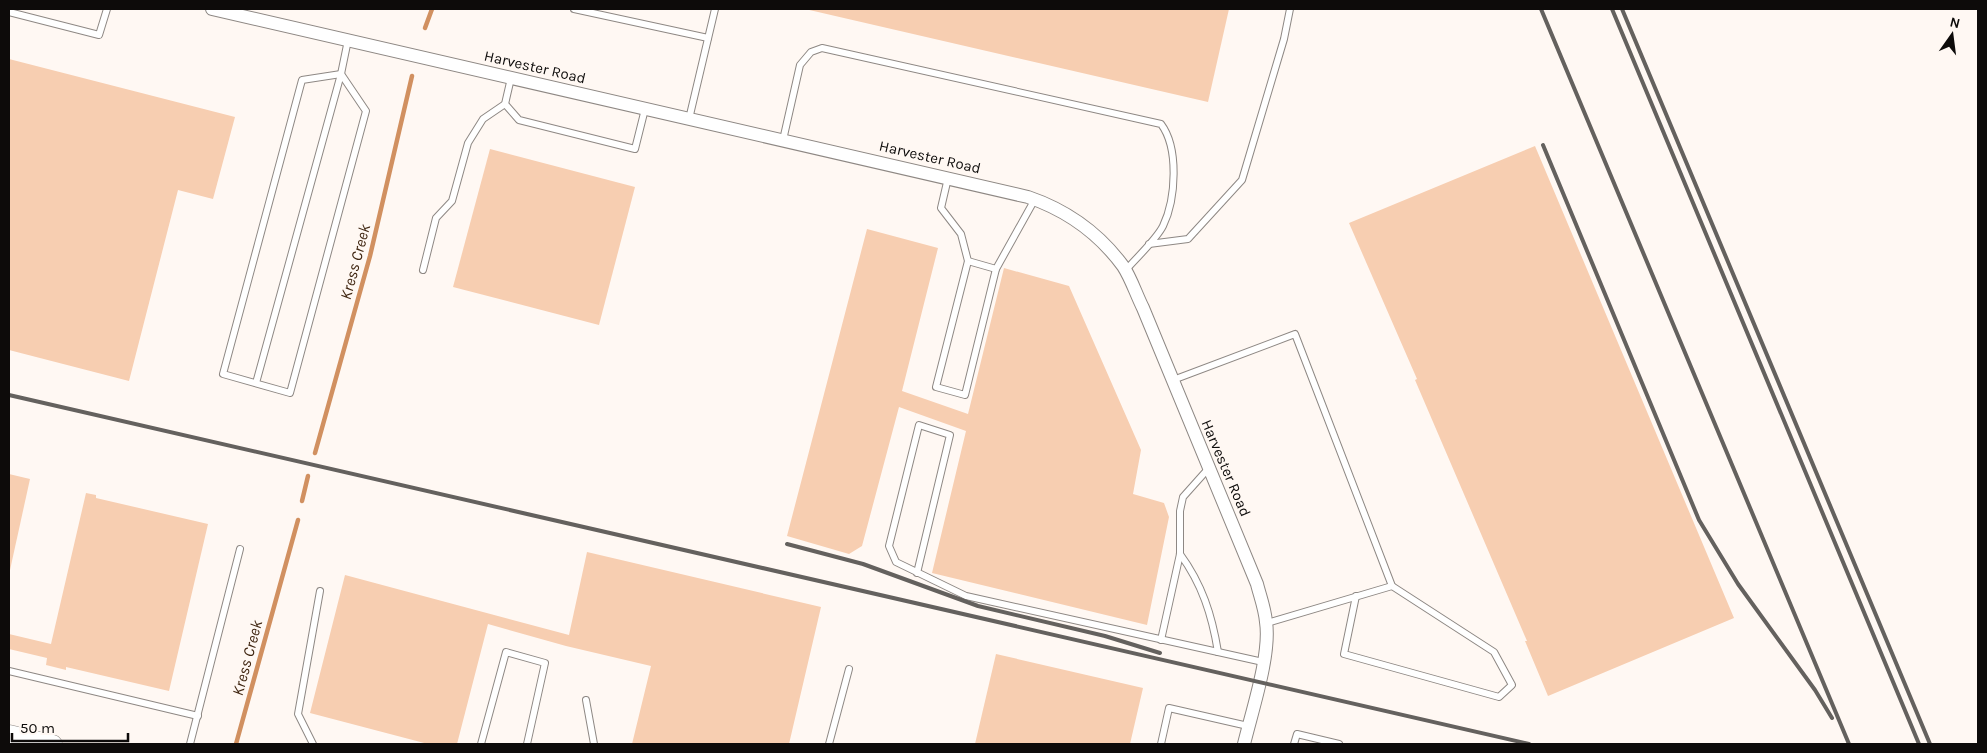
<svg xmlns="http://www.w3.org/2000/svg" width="1987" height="753" font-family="Karla,sans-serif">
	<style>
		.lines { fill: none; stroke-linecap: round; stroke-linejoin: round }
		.stream { stroke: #d19060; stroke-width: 4.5 }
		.building { fill: #f7ceb1 }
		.lane-casing { stroke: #8e8884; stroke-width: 8 }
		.street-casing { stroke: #8e8884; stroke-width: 14 }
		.secondary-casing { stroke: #8e8884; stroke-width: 19 }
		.lane { stroke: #fff; stroke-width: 6 }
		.street { stroke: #fff; stroke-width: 12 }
		.secondary { stroke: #fff; stroke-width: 18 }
		.rail { stroke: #64615e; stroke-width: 4 }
		.labels { text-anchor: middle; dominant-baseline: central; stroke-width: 4; stroke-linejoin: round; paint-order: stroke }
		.street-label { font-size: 15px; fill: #0d0b0a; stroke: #fff8f3 }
		.water-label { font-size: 16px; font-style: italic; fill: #402611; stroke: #fff8f3 }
	</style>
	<rect width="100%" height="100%" fill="#fff8f3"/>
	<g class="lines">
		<!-- stream -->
		<g class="stream">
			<path d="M425,28L432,9"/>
			<path d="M315,453L370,256L412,76"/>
			<path d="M302,501L308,476"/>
			<path d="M236,744L298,520"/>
		</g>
	</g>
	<!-- building -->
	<g class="building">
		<path d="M805,9H1229L1208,102Z"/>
		<path d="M9,59L235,117L213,199L178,190L129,381L9,350Z"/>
		<path d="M1535,146L1734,618L1548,696L1525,641H1527L1415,380L1417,379L1349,223Z"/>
		<path d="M490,149L635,187L599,325L453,287Z"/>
		<path d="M867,229L938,248L902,391L968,414L1004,268L1069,286L1141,450L1133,494L1164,503L1169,517L1147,625L932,573L966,431L899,407L862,546L849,554L787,536Z"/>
		<path d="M9,474L30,479L10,570H9Z"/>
		<path d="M86,493L96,495V498L208,524L169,691L66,667V670L46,665L47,658L9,649V634L51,644Z"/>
		<path d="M587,552L821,607L789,744H632L651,666L566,646L488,624L457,744H428L310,713L345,575L569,635Z"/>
		<path d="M996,654L1143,688L1130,744H975Z"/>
	</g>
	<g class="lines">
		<!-- lane casing -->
		<g class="lane-casing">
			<g id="lane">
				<path d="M574,9L708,38"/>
				<path d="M9,12L99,35L107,9"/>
				<path d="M341,74L366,111L290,393L223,374L302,80Z"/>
				<path d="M505,104L519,120L635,149L645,109"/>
				<path d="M689,119L715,9"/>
				<path d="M783,140L800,65L811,52L822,48L1161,124C1179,148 1176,199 1163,226C1156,240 1136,258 1125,271"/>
				<path d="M948,178L941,208L961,234L968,261L936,387L965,395L996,269L1035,199"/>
				<path d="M1149,244L1188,239L1242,180L1284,39L1290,9"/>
				<path d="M968,261L996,269"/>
				<path d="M423,270L436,218L452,201L468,143L483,119L505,104L511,78"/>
				<path d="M1173,380L1295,334L1392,586L1267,623"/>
				<path d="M256,383L341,74L348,40"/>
				<path d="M1180,554C1202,584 1212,615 1218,652"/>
				<path d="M917,573L950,435L919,425L889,546L896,562L966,596L1263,662"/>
				<path d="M1356,596L1344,654L1499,697L1512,685L1494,652L1392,586"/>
				<path d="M1161,640L1180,554V511L1183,497L1208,469"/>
				<path d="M9,671L198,716"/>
				<path d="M586,700L594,744"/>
				<path d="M190,744L240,549"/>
				<path d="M313,744L298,714L320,591"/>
				<path d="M481,744L506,652L545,663L527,744"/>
				<path d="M829,744L849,669"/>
				<path d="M1161,744L1169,708L1248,726"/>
				<path d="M1294,744L1297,734L1339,744"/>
			</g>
		</g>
		<!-- street casing -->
		<g class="street-casing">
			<path id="street" d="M212,9L1028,197C1066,210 1098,232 1123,266C1131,278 1136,294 1143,308L1257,584C1260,596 1265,609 1266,622C1271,654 1252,711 1244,744"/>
		</g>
		<!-- secondary casing -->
		<g class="secondary-casing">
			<path id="secondary" d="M9,734L53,744"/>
		</g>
		<!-- lane -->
		<use href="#lane" class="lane"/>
		<!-- street -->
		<use href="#street" class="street"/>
		<!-- secondary -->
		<use href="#secondary" class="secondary"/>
		<!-- rail -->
		<g class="rail">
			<path d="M1541,9L1849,744"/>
			<path d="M1612,9L1919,744"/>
			<path d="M1622,9L1930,744"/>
			<path d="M1543,145L1699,520L1738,584L1815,690L1832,718"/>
			<path d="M9,395L1529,744"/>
			<path d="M787,544L863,564L978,606L1105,636L1160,653"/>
		</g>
	</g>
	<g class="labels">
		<!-- street labels -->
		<g class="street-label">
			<text transform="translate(535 67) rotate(13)">Harvester Road</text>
			<text transform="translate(930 157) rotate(13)">Harvester Road</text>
			<text transform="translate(1226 468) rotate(67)">Harvester Road</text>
		</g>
		<!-- water labels -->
		<g class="water-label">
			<text transform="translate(355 262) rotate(-75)">Kress Creek</text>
			<text transform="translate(247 658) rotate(-75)">Kress Creek</text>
		</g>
	</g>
	<!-- border -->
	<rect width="1987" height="753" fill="none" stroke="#0d0b0a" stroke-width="20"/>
	<!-- north arrow -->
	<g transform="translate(1952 35) rotate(14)" stroke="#fff8f3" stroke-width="4" paint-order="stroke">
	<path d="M0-4L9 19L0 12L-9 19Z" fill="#0d0b0a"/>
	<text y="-8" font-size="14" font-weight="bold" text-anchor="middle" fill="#0d0b0a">N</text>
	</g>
	<!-- scale -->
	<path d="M12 733v8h116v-8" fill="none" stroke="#0d0b0a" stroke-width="2.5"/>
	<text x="20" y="733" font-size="15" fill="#0d0b0a" stroke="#fff8f3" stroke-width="4" paint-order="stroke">50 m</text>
</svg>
